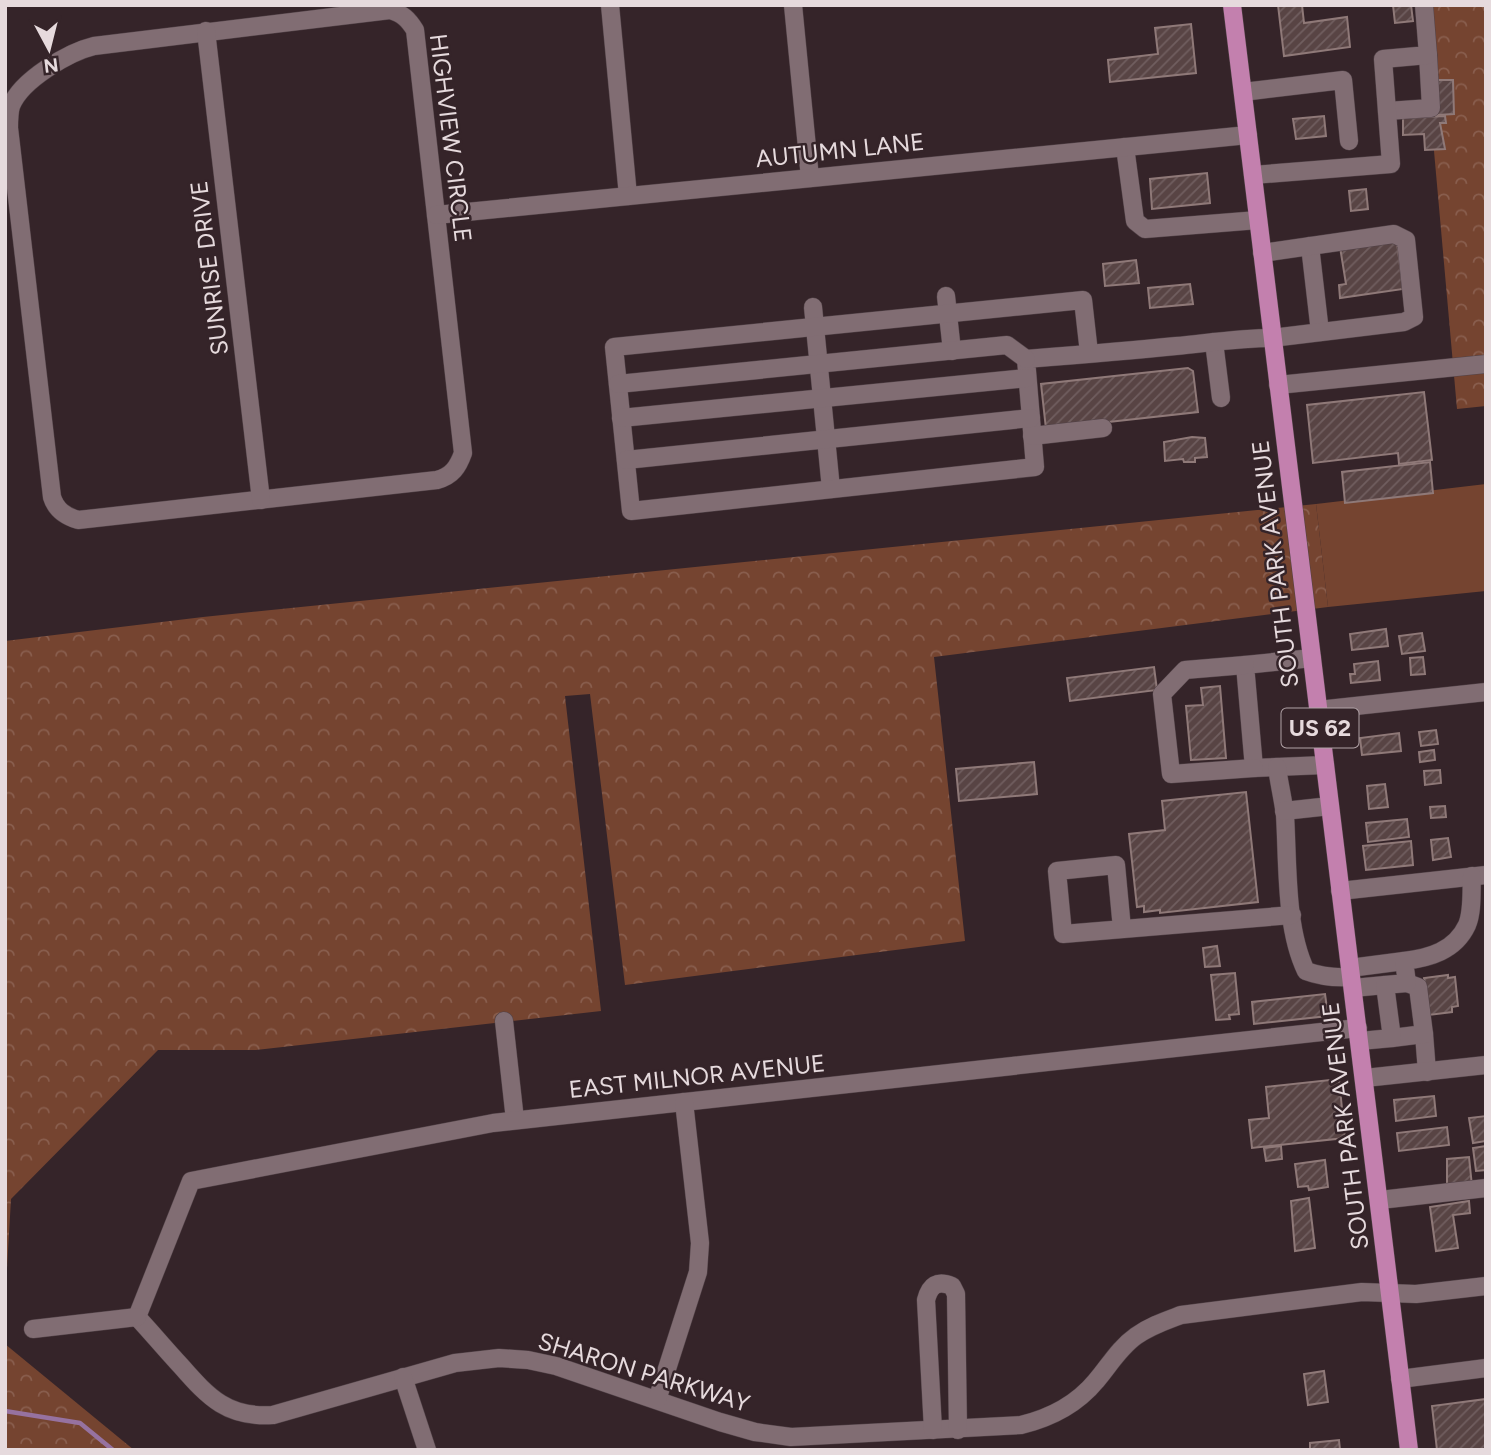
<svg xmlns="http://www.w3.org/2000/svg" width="1491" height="1455" font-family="Figtree,sans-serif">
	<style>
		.grass { fill: #754430 }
		.forest { fill: url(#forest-crowns) }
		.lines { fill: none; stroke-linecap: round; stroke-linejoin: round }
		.stream { stroke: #9672a0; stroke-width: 4.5 }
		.building { fill: url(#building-hatch); stroke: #8f7978; stroke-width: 2 }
		.minor-casing { stroke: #514247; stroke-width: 19 }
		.major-casing { stroke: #514247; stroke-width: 19 }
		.minor { stroke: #816d73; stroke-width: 18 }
		.major { stroke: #c380ae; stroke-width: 18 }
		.labels { text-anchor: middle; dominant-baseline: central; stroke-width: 5; stroke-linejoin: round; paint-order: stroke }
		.shield { fill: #352429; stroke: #b1a3a7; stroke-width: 2 }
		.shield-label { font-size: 23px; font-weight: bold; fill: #e6dadd }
		.street-label { font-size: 24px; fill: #e6dadd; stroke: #352429 }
	</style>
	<defs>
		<pattern id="forest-crowns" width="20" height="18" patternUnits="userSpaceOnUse" patternTransform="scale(1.75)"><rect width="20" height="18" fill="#754430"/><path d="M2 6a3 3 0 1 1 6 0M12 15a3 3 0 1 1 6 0" fill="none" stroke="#895e4e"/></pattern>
		<pattern id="building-hatch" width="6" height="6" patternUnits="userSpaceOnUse" patternTransform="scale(1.75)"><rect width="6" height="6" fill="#584444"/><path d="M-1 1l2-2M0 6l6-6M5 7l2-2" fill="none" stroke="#705e5f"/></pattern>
	</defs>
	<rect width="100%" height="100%" fill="#352429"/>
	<!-- grass -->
	<path class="grass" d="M1486,484V591L1328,607L1316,504Z"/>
	<!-- forest -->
	<g class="forest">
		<path d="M1421,5H1486V406L1457,409Z"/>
		<path d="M1316,504L1328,607L934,657L965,941L625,985L590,694L565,696L601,1011L256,1050H158L11,1199L5,1303V641L203,617Z"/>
		<path d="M5,1344L134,1450H5Z"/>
	</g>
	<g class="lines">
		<!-- stream -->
		<path class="stream" d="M5,1411L80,1423L113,1450"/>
	</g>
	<!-- building -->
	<g class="building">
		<path d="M1278,5H1302L1304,23L1347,17L1350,47L1284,56Z"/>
		<path d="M1393,5H1411L1413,21L1395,23Z"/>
		<path d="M1191,24L1196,73L1110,82L1108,60L1158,54L1155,28Z"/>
		<path d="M1435,80H1453L1454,114L1437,115Z"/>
		<path d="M1324,116L1326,136L1296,139L1293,119Z"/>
		<path d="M1445,116L1446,123H1440L1445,149L1425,150L1424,134L1403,135V118Z"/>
		<path d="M1207,173L1210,203L1152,209L1150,179Z"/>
		<path d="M1366,189L1368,209L1351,211L1349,191Z"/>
		<path d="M1397,242L1403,289L1340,298L1339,285L1346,284L1340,247Z"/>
		<path d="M1136,260L1139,283L1105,286L1103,264Z"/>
		<path d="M1190,284L1193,304L1150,308L1148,288Z"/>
		<path d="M1188,368L1193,371L1198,412L1046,429L1041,384Z"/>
		<path d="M1424,392L1432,460L1399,464L1398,453L1313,463L1307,405Z"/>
		<path d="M1192,437L1205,438L1207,457L1195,458V462H1184L1183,459L1165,461L1164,442Z"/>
		<path d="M1430,462L1433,493L1345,503L1342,472Z"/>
		<path d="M1386,629L1388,646L1352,650L1350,634Z"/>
		<path d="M1422,633L1425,651L1402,654L1399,636Z"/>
		<path d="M1423,657L1425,674L1411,675L1410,658Z"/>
		<path d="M1378,661L1380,680L1351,683L1350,674H1355L1354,664Z"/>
		<path d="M1154,667L1157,690L1070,701L1067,678Z"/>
		<path d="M1220,686L1226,758L1191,760L1186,706L1203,705L1201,688Z"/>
		<path d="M1436,730L1438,744L1421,746L1419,732Z"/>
		<path d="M1399,733L1401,751L1362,755L1360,738Z"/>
		<path d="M1434,750L1435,760L1420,762L1419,752Z"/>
		<path d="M1034,762L1037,794L959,801L956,769Z"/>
		<path d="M1440,770L1441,783L1425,785L1424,771Z"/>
		<path d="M1385,784L1388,807L1369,809L1367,786Z"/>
		<path d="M1246,792L1258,902L1160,913V910L1144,912V906L1137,907L1129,834L1165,830L1162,801Z"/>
		<path d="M1445,806L1446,817L1431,818L1430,807Z"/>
		<path d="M1407,819L1409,837L1368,842L1366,823Z"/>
		<path d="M1448,838L1451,857L1433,860L1431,840Z"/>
		<path d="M1411,841L1413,865L1366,870L1363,846Z"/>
		<path d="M1217,946L1220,966L1205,967L1203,948Z"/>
		<path d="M1235,973L1239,1014L1229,1015L1230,1019L1216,1020L1211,975Z"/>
		<path d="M1448,975V978L1455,977L1458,1006L1452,1007V1012L1429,1015L1424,978Z"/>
		<path d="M1325,994L1328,1016L1254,1024L1252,1002Z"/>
		<path d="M1339,1079L1345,1138L1252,1148L1249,1120L1269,1118L1266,1087Z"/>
		<path d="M1434,1096L1436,1116L1396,1121L1394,1100Z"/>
		<path d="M1486,1116V1141L1473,1143L1469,1118Z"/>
		<path d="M1447,1127L1449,1145L1399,1151L1397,1133Z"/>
		<path d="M1281,1146L1282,1159L1266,1161L1264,1148Z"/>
		<path d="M1486,1146V1170L1476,1171L1473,1148Z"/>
		<path d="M1469,1157L1472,1186L1447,1189V1159Z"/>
		<path d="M1325,1160L1328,1187L1309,1190L1308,1186L1298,1187L1295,1164Z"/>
		<path d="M1309,1198L1315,1248L1295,1251L1291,1201Z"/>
		<path d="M1469,1201L1470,1213L1453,1215L1458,1248L1436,1251L1430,1207Z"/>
		<path d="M1324,1371L1328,1402L1308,1405L1304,1374Z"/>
		<path d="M1486,1399V1450H1437L1432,1406Z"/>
		<path d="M1339,1440L1340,1450H1310V1443Z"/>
	</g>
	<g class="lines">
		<!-- minor casing -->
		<g class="minor-casing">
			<g id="minor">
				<path d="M610,5L628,196"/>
				<path d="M793,5L810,178"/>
				<path d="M390,10C403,14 408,19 415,30L463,453C458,467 452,476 437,480L78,520C65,516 56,510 52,497L9,128C9,120 9,113 11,106C21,80 69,52 94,46Z"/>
				<path d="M206,31L261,500"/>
				<path d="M1243,92L1343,80L1349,141"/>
				<path d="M1387,111L1431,108L1428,55"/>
				<path d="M1125,147L1135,221L1145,229L1258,220"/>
				<path d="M1253,175L1391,164L1383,59L1428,55L1424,5"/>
				<path d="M436,215L1248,135"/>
				<path d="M1310,246L1320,332"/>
				<path d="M946,296L952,351"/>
				<path d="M813,307L831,489"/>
				<path d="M1214,342L1221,398"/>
				<path d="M1089,353L1083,300L614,347L631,511L1035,467L1026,359C1076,355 1126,351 1176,346C1208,343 1240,338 1272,338L1404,322L1414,317L1406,240L1394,234L1262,253"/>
				<path d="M618,384L1007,345L1026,359"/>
				<path d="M1278,385L1486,364"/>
				<path d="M621,418L1027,378"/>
				<path d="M1032,436L1103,428"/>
				<path d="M626,460L1031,418"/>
				<path d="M1312,658L1245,665L1254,768L1325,765"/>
				<path d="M1245,665L1185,670L1162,694L1171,774L1254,768"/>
				<path d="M1318,710L1486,692"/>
				<path d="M1277,767C1279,783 1283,799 1285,815C1288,863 1285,928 1306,971C1322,977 1335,978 1351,977"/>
				<path d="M1284,811L1330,806"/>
				<path d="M1340,891L1486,875"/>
				<path d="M1122,929L1116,865L1057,871L1063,934L1292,915"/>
				<path d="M1350,968L1404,961"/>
				<path d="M1353,988L1385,985"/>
				<path d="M504,1021L515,1120"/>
				<path d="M1424,1034L1427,1072"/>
				<path d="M1392,1038L1424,1034L1418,987L1407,983"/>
				<path d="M1360,1041L1392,1038L1385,985L1407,983L1404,961C1429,958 1455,951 1467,925C1473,911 1471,891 1472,876"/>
				<path d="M1365,1078L1486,1065"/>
				<path d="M1380,1200L1486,1188"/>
				<path d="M137,1317C152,1333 166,1350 181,1366C209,1398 228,1418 273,1415L455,1363L499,1358L528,1360L556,1366L720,1422L755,1432L791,1437L1021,1425C1050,1418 1077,1404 1096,1381C1109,1366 1119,1348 1136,1336C1150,1326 1165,1321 1181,1315L1362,1292L1416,1294L1486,1286"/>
				<path d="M137,1317L191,1181L493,1123L1358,1028"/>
				<path d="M33,1329L137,1317"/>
				<path d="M403,1377L427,1450"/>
				<path d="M1400,1379L1486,1368"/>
				<path d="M657,1400L698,1272L700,1243L684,1102"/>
				<path d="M933,1430L926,1300C930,1285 937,1280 952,1286L956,1294L958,1430"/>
			</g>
		</g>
		<!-- major casing -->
		<g class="major-casing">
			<path id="major" d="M1232,5L1409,1450"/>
		</g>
		<!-- minor -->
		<use href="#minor" class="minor"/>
		<!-- major -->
		<use href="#major" class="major"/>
	</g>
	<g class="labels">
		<!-- shield labels -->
		<rect class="shield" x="1281.5" y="708.5" width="77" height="39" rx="5"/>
		<g class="shield-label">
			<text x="1320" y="728">US 62</text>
		</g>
		<!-- street labels -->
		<g class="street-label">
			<text transform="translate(451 138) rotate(83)">HIGHVIEW CIRCLE</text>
			<text transform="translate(840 150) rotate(-6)">AUTUMN LANE</text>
			<text transform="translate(209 268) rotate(-97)">SUNRISE DRIVE</text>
			<text transform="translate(1275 564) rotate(-97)">SOUTH PARK AVENUE</text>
			<text transform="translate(697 1076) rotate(-6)">EAST MILNOR AVENUE</text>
			<text transform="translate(1345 1126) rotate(-97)">SOUTH PARK AVENUE</text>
			<text transform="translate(644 1372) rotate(17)">SHARON PARKWAY</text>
		</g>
	</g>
	<!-- border -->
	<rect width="1491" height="1455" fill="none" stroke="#e6dadd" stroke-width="14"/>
	<!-- north arrow -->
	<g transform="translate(49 49) rotate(173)" stroke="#352429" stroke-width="5" paint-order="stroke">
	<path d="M0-5L12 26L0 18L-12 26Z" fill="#e6dadd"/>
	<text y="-10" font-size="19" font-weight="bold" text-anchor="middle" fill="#e6dadd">N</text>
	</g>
</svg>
